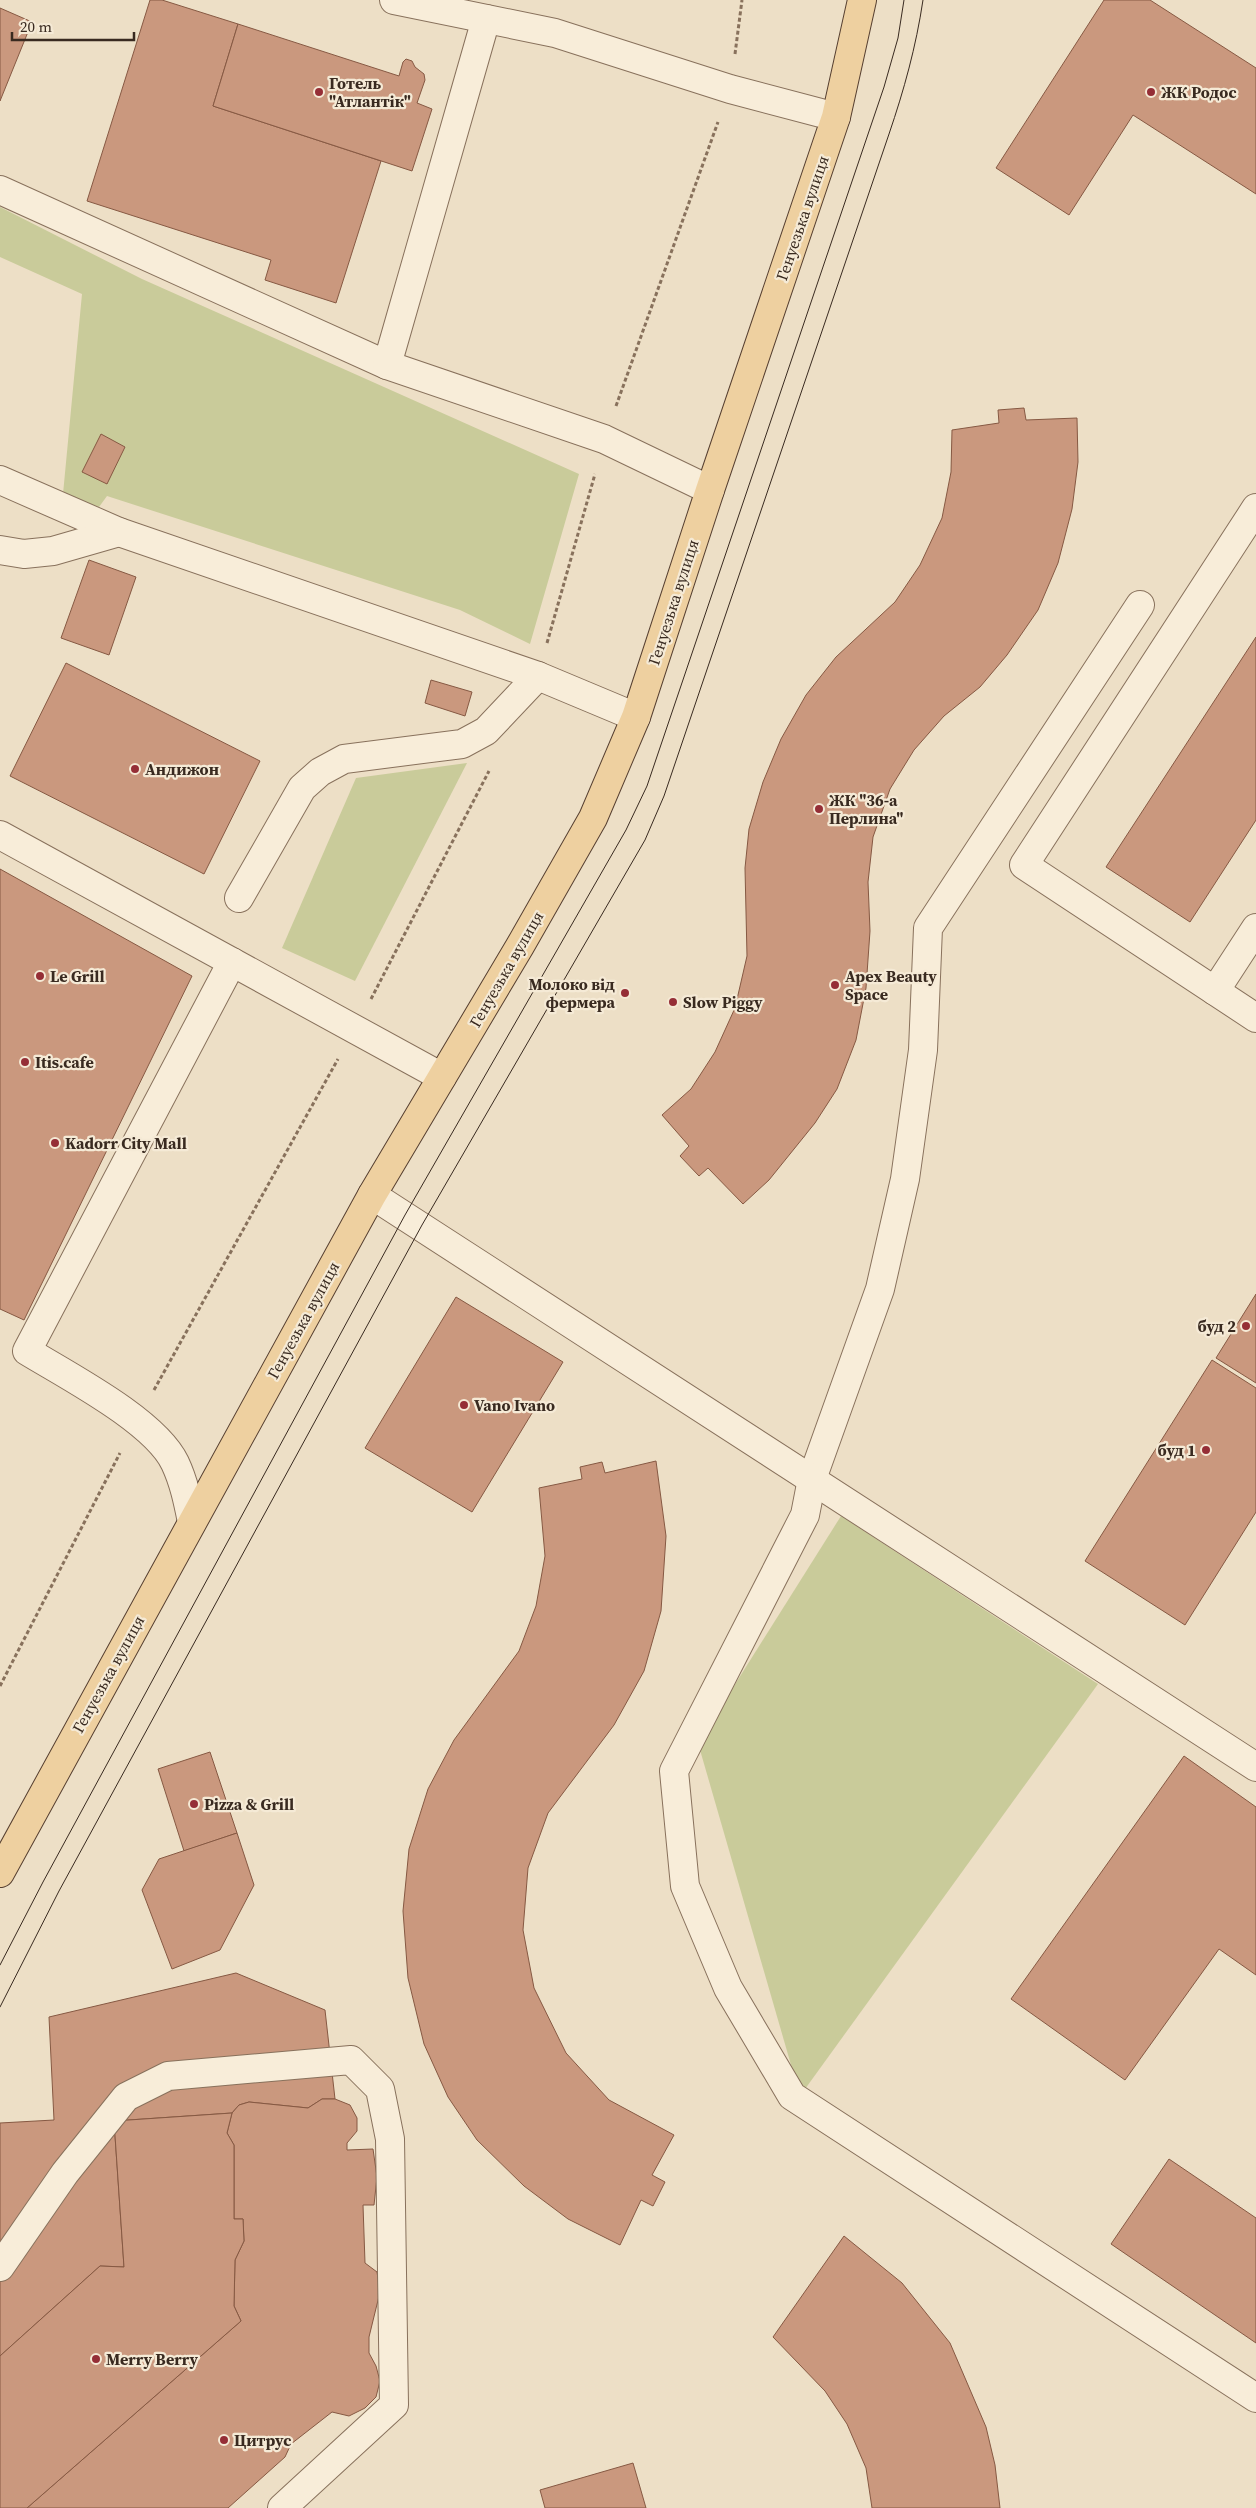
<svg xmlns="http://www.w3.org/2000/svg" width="1256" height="2508" font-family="'Source Serif 4',serif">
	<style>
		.green { fill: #c9cb9a }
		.building { fill: #ca987e; stroke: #865943 }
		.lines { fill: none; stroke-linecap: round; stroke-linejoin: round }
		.minor-casing { stroke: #88715c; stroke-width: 30 }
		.major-casing { stroke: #563f30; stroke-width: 30 }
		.path { stroke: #88715c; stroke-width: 3; stroke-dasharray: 4 2.5; stroke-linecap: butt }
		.minor { stroke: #f8edd9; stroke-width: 28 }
		.major { stroke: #eed0a0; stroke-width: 28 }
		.tram { stroke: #392a20; stroke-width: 1 }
		.poi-dot { fill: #952e36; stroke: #f5ead6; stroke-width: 2 }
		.labels { text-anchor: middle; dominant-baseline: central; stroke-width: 4.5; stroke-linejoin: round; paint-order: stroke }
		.poi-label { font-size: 16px; font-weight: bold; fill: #392a20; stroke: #f5ead6; text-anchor: start }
		.street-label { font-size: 16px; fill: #392a20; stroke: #f5ead6 }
	</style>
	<rect width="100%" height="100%" fill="#eddfc6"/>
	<!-- green -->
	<g class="green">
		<path d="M0,207L142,279L579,474L530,644L460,610L107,496L99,507L63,494L82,294L0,257Z"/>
		<path d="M467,763L355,981L282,948L356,778Z"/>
		<path d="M841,1516L1098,1684L800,2096L698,1743Z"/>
	</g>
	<!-- building -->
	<g class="building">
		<path d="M150,0H162L238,24L213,106L381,161L336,303L265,280L271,260L87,201Z"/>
		<path d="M1104,0H1150L1256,68V194L1133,115L1069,215L996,168Z"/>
		<path d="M0,8L32,22L0,101Z"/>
		<path d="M238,24L399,76L403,62L406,59L412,61L415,67L424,74L425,80L417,103L432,109L412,171L213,106Z"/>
		<path d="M1024,408L1026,420L1077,418L1078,462L1072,509L1058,563L1038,610L1007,655L980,687L944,716L914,750L890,789L873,837L868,882L870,931L866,988L856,1040L837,1089L815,1123L769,1180L743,1204L708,1168L699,1176L680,1156L689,1146L662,1115L691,1089L715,1052L735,1008L747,956L745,868L749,829L763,782L781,739L806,695L836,657L895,602L920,565L942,518L951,472L952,430L999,423L998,410Z"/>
		<path d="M101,434L125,447L107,484L82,472Z"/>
		<path d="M89,560L136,577L109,655L61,638Z"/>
		<path d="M1256,637V820L1190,922L1106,867Z"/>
		<path d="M66,663L260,761L204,874L10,776Z"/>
		<path d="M431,680L472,692L465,716L425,703Z"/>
		<path d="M0,869L192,976L24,1320L0,1309Z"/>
		<path d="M1256,1294V1383L1216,1358Z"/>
		<path d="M456,1297L563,1362L472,1512L365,1448Z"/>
		<path d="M1212,1360L1256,1388V1512L1185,1625L1085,1561Z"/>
		<path d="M656,1461L666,1536L661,1611L644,1671L614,1725L548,1813L528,1868L523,1930L534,1988L566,2053L609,2100L674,2135L652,2175L665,2182L653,2206L641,2200L620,2245L568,2219L524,2186L477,2140L448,2097L424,2044L408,1978L403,1911L409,1849L428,1789L454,1740L519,1651L536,1606L545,1556L539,1488L582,1479L580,1467L602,1462L605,1473Z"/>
		<path d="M210,1752L237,1833L184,1851L158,1769Z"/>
		<path d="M1184,1756L1256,1807V1975L1219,1949L1125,2080L1011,1999Z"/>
		<path d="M237,1833L254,1885L220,1950L172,1969L142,1890L159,1859Z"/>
		<path d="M236,1973L325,2010L335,2099H322L308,2108L249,2102L239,2105L232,2113L114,2121L124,2267L100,2266L0,2356V2123L54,2120L49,2017Z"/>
		<path d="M322,2099H335L350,2105L357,2118V2131L347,2143V2150L373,2149L377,2177L374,2205H363L365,2263L377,2272L380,2292L369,2337V2353L376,2366L380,2381L376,2397L365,2408L349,2416L332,2412L291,2444L285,2457L228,2508H27L241,2321L234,2306L235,2260L244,2241L243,2219H234V2145L227,2133L232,2113L239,2105L249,2102L308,2108Z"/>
		<path d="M232,2113L227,2133L234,2145V2219H243L244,2241L235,2260L234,2306L241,2321L27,2508H0V2356L100,2266L124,2267L114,2121Z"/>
		<path d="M1169,2159L1256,2218V2343L1111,2244Z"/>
		<path d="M844,2236L902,2283L950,2343L986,2427L995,2465L1000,2508H872L866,2468L847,2424L825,2391L773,2337Z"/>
		<path d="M633,2463L646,2508H545L540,2490Z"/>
	</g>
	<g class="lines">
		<!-- minor casing -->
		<g class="minor-casing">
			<g id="minor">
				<path d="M394,0L555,33L730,89L836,117"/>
				<path d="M0,190L387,365L604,439L710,490"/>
				<path d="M387,365L486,19"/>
				<path d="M0,480L119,532L538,676L636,717"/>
				<path d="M1256,508L1024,865L1256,1018"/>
				<path d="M0,550L24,554L53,551L119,532"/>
				<path d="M1140,605L928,928L923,1050L905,1179L880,1289L812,1479L805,1515L674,1771L685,1886L728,1988L792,2096L1256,2398"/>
				<path d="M0,835L442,1077"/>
				<path d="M239,898L302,788L320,772L344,759L462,744L486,731L538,676"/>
				<path d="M1215,991L1256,928"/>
				<path d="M372,1195L1256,1767"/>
				<path d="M192,1522C188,1502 184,1482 175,1463C155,1421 68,1376 27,1351L232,962"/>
				<path d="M0,2267L65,2173L126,2097L168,2076L351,2060L380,2089L390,2139L394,2405L282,2508"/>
			</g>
		</g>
		<!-- major casing -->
		<g class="major-casing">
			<path id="major" d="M0,1873L372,1195L520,946L593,818L636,717L710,490L836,117L862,0"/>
		</g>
		<!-- path -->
		<g class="path">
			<path d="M735,54L742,0"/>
			<path d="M616,406L718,122"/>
			<path d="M547,643L595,474"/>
			<path d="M371,999L489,771"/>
			<path d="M154,1390L338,1059"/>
			<path d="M0,1686L120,1453"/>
		</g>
		<!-- minor -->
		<use href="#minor" class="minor"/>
		<!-- major -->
		<use href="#major" class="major"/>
		<!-- tram -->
		<g class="tram">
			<path d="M0,1965L43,1882L405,1215L626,830L647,786L884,87L898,38L904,0"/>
			<path d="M0,2007L59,1891L422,1225L645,840L664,796L889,134C904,90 916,47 923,0"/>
		</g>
	</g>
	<!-- markers -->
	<g class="poi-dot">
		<circle cx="319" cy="92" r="5"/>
		<circle cx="1151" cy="92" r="5"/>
		<circle cx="135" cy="769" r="5"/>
		<circle cx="819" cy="809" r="5"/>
		<circle cx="40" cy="976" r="5"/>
		<circle cx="835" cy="985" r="5"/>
		<circle cx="625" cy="993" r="5"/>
		<circle cx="673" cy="1002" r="5"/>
		<circle cx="25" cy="1062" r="5"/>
		<circle cx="55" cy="1143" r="5"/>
		<circle cx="1246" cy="1326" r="5"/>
		<circle cx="464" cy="1405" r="5"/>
		<circle cx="1206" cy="1450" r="5"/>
		<circle cx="194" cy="1804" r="5"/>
		<circle cx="96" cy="2359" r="5"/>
		<circle cx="224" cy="2440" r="5"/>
	</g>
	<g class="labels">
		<!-- poi labels -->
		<g class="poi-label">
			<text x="329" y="83">Готель<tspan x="329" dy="18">"Атлантік"</tspan></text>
			<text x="1161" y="92">ЖК Родос</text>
			<text x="145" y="769">Андижон</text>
			<text x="829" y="800">ЖК "36-а<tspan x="829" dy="18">Перлина"</tspan></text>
			<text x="50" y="976">Le Grill</text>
			<text x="845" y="976">Apex Beauty<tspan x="845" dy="18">Space</tspan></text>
			<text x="615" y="984" text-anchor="end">Молоко від<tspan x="615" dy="18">фермера</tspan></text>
			<text x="683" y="1002">Slow Piggy</text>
			<text x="35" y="1062">Itis.cafe</text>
			<text x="65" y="1143">Kadorr City Mall</text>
			<text x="1236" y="1326" text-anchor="end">буд 2</text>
			<text x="474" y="1405">Vano Ivano</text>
			<text x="1196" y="1450" text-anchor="end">буд 1</text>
			<text x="204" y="1804">Pizza &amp; Grill</text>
			<text x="106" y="2359">Merry Berry</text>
			<text x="234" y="2440">Цитрус</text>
		</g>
		<!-- street labels -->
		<g class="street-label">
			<text transform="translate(802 218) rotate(-71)">Генуезька вулиця</text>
			<text transform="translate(673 602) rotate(-72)">Генуезька вулиця</text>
			<text transform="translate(506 969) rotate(-60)">Генуезька вулиця</text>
			<text transform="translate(303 1320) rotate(-61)">Генуезька вулиця</text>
			<text transform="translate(108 1674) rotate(-61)">Генуезька вулиця</text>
		</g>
	</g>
	<!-- scale -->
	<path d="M12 32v8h122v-8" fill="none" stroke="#392a20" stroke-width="2.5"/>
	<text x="20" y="32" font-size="15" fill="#392a20" stroke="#f5ead6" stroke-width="4" paint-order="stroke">20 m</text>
</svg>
